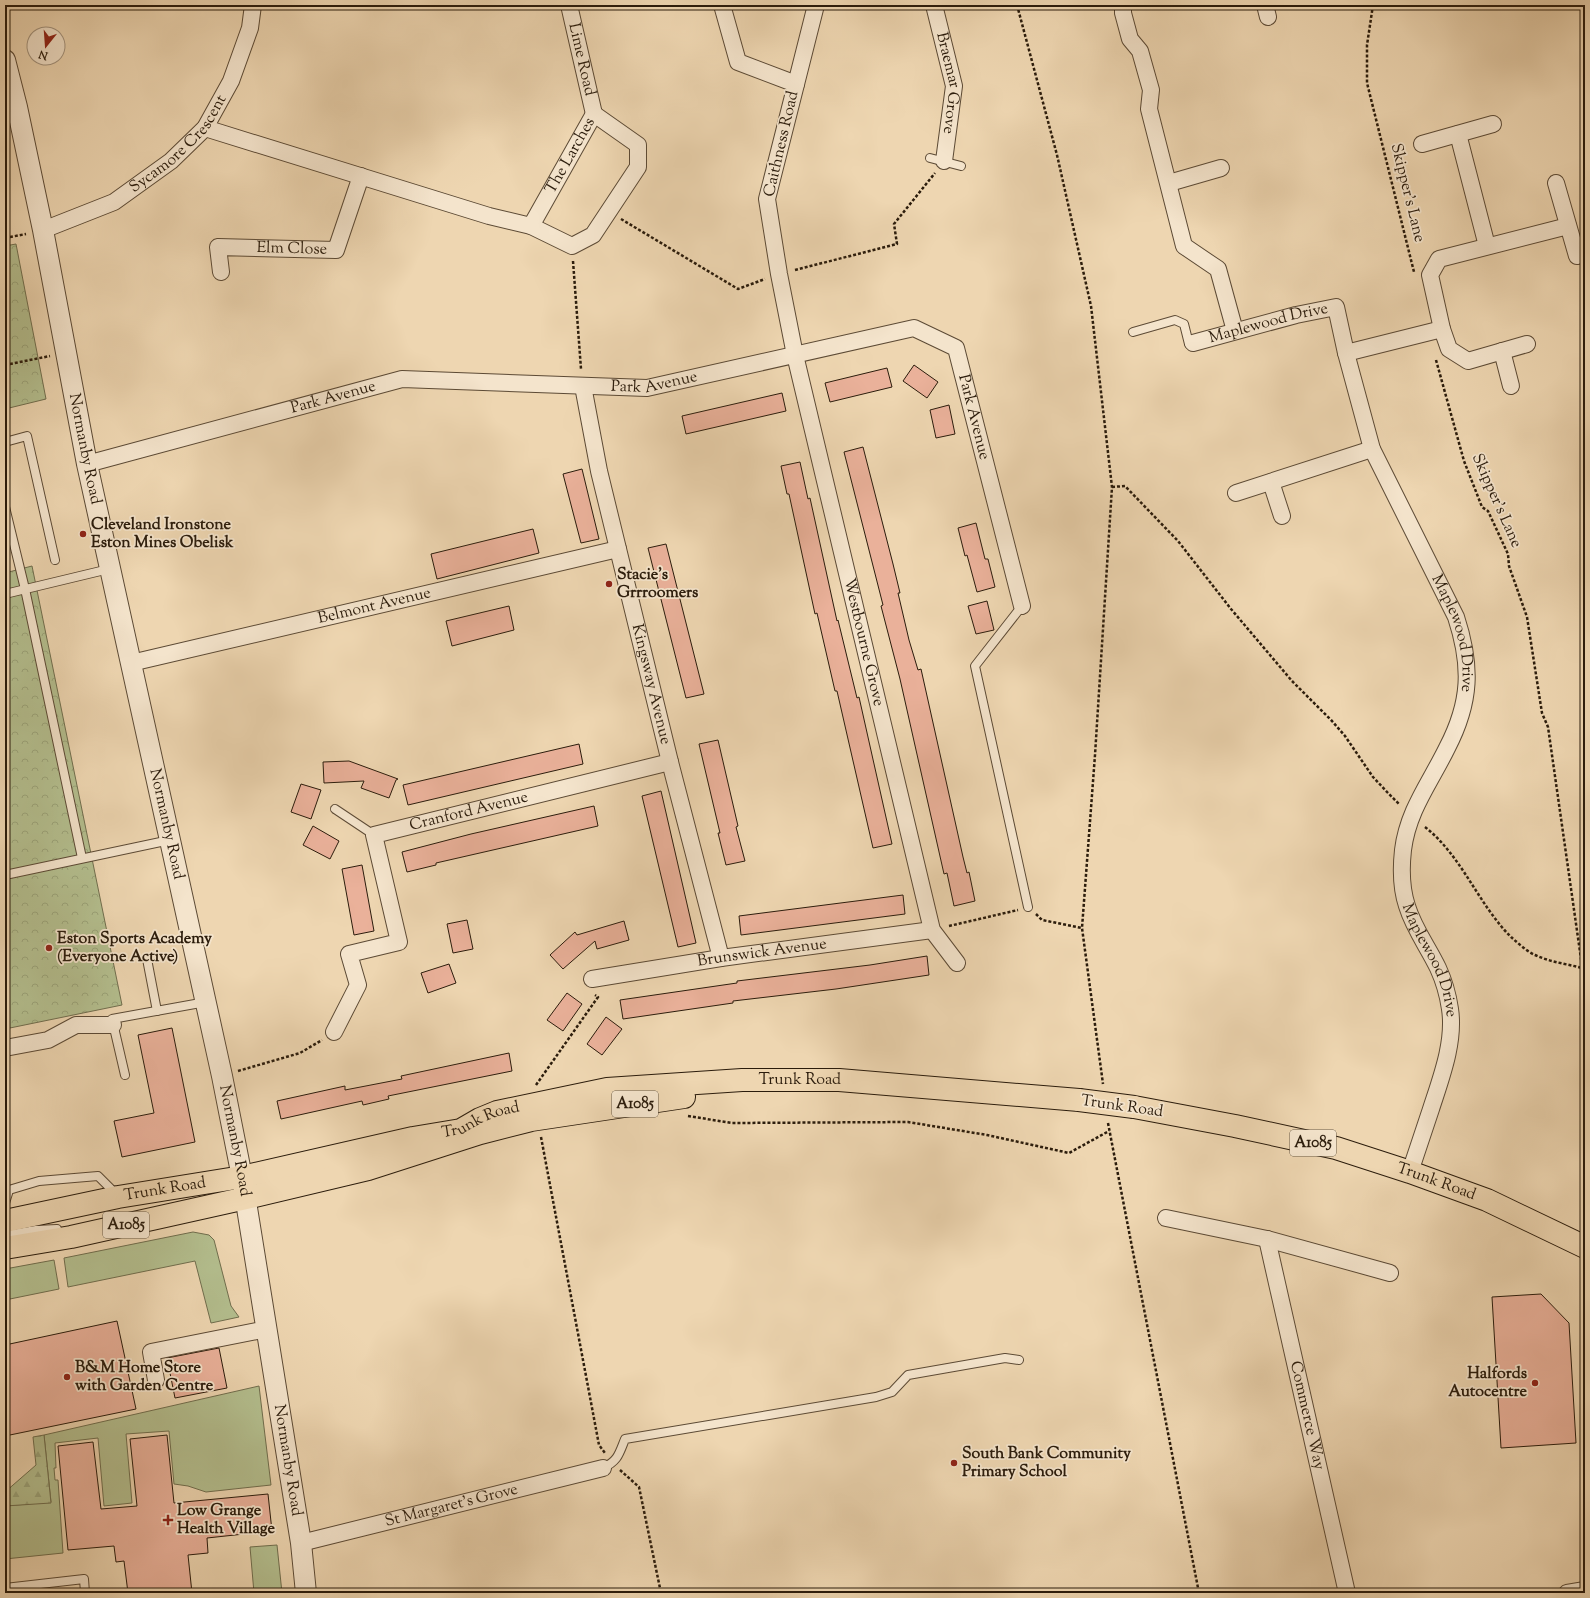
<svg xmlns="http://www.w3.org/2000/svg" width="1590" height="1598" font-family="'Sorts Mill Goudy',serif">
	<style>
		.grass { fill: #b4bf8f; stroke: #706e4e }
		.forest { fill: url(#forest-firs); stroke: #706e4e }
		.park { fill: url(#park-crowns); stroke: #706e4e }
		.building { fill: #eab19a; stroke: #2b1c0c }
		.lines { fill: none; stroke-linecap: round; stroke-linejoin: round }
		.service-casing { stroke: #5c4a35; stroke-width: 10 }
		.minor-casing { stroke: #5c4a35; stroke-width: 18 }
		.tertiary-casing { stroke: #5c4a35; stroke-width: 22 }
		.primary-casing { stroke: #2b1c0c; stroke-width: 24 }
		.path { stroke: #2b1c0c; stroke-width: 2.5; stroke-dasharray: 3 2; stroke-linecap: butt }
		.service { stroke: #f4e4cc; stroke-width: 8 }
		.minor { stroke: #f4e4cc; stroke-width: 16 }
		.tertiary { stroke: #f4e4cc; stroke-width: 20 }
		.primary { stroke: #eed6b1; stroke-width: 22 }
		.primary-bridge-casing { stroke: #2b1c0c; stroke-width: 24; stroke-linecap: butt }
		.primary-bridge { stroke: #eed6b1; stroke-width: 22 }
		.poi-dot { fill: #8f2418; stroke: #f4e4cc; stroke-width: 1.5 }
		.labels { text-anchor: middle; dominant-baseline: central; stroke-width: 3.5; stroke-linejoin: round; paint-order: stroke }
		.shield { fill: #f4e4cc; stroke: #675846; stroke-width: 1 }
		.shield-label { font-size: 15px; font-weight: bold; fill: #2b1c0c }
		.street-label { font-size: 16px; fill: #2b1c0c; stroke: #f4e4cc }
		.poi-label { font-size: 16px; font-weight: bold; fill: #2b1c0c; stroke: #f4e4cc; text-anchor: start }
	</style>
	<defs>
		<pattern id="forest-firs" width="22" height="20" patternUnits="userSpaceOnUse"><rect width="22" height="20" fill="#b4bf8f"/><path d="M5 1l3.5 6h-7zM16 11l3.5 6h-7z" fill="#9ba47a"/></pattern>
		<pattern id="park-crowns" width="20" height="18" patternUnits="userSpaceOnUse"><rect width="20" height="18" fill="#b4bf8f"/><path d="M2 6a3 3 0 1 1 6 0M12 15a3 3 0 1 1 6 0" fill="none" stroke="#9ba47a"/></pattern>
	</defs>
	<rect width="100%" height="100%" fill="#eed6b1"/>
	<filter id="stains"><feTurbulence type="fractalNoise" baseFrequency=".005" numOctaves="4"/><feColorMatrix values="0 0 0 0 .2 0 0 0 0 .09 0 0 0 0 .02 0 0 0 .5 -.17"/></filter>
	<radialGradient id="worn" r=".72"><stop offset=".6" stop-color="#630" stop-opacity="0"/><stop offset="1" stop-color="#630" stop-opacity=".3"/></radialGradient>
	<!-- grass -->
	<g class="grass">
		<path d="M193,1232L209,1235L214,1240L231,1306L239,1317L211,1323L195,1261L68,1287L64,1258Z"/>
		<path d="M54,1260L59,1289L5,1300V1269Z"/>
		<path d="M259,1386L271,1485L206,1492L188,1486L174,1484L169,1431L126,1434L132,1503L104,1506L98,1438L55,1443L56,1468H54L55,1480H58L63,1553L5,1559V1506L51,1502L44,1435Z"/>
		<path d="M277,1545L282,1593H254L250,1547Z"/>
	</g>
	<!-- forest -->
	<path class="forest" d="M44,1435L51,1503L5,1506V1492L36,1465L33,1437Z"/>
	<!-- park -->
	<g class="park">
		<path d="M16,244L46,399L5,409V246Z"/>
		<path d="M32,566L122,1005L5,1029V573Z"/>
	</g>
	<!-- building -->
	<g class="building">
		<path d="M914,365L938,382L927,398L903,381Z"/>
		<path d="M887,368L892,387L830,402L825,383Z"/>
		<path d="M782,393L786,411L686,434L682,416Z"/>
		<path d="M949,405L955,434L936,438L930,410Z"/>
		<path d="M863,447L893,564L900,593H898L909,640L918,670L921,669L963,857L967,873L969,872L975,901L954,906L947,873L944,874L900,679L881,606L883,605L844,452Z"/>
		<path d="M800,462L808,499L810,498L837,621L838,620L857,698L859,697L892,844L873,848L837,691H835L817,613L815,614L789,494H787L781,466Z"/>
		<path d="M582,469L599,539L581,543L563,474Z"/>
		<path d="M976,523L985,559H988L995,587L977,592L967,555L965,556L958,528Z"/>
		<path d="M533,529L539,553L437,579L431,554Z"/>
		<path d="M666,544L704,694L686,698L648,548Z"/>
		<path d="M987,601L994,630L976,634L968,606Z"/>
		<path d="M509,606L514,630L452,646L446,621Z"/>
		<path d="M718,740L738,826L736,827L745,861L726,865L718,833H720L699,744Z"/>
		<path d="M579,744L583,764L408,805L403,785Z"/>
		<path d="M349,761L398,779L396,780L389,798L361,788L364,781L324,783L323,762Z"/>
		<path d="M301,784L321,790L311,819L291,812Z"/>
		<path d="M661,791L696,943L678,947L642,796Z"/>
		<path d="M594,806L598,826L436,863V865L407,872L402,852L471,834Z"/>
		<path d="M313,826L339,841L330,859L303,845Z"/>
		<path d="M362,865L374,931L354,935L342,869Z"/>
		<path d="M903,895L905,914L741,935L739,916Z"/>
		<path d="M467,920L473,949L453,953L447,924Z"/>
		<path d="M624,921L629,940L597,949L595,941L563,969L550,955L575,932L577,935Z"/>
		<path d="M927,956L929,975L836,989L733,1001V1003L623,1019L620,1000L737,983V981L870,965Z"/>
		<path d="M449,964L456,983L428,993L421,973Z"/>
		<path d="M567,993L582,1004L563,1031L547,1020Z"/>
		<path d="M606,1017L622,1029L602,1055L587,1044Z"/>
		<path d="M172,1028L195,1142L122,1157L114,1121L154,1113L138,1035Z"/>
		<path d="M509,1053L512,1071L388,1096L389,1099L363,1105L362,1101L281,1119L277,1101L345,1086V1090L402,1079L401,1076Z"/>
		<path d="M1541,1294L1569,1323L1576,1443L1501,1448L1492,1297Z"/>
		<path d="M117,1321L136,1409L5,1436V1345Z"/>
		<path d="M219,1348L227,1388L175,1398L167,1358Z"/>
		<path d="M167,1435L174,1503L268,1494L272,1531L207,1538L208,1553L188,1555L192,1593H128L124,1561L116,1562L114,1546L68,1550L58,1446L93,1442L101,1509L137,1506L130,1439Z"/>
	</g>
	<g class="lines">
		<!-- service casing -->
		<g class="service-casing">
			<g id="service">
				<path d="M930,158L961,166"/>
				<path d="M1133,332L1175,320L1184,324L1189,344"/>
				<path d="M5,442L27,436L55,560"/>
				<path d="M5,507L25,589L82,858"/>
				<path d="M5,594L109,569"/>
				<path d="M1022,606L975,666L1028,907"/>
				<path d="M335,809L374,835"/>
				<path d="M5,875L170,840"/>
				<path d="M147,959L157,1011"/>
				<path d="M125,1075L112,1019L206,1002"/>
				<path d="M5,1203L9,1190L39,1181L98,1176L116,1194"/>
				<path d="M5,1232L7,1235L36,1230L57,1229"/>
				<path d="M603,1468C618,1461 619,1454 625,1439L876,1397L892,1392L908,1375L1005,1358L1019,1360"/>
				<path d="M5,1588L84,1579L85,1593"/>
			</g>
		</g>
		<!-- minor casing -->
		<g class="minor-casing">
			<g id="minor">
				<path id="s1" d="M569,5L594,114"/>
				<path d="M722,5L738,62L796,84"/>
				<path id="s2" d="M816,5L767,199L779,274L795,355L932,930L957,963"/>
				<path id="s3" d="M934,5L954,86L944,161"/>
				<path d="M1123,5V13L1130,39L1140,51L1151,90L1149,109L1184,246L1218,269L1235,331"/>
				<path d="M1265,5L1268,17"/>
				<path id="s4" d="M205,128L489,216L531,226L594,114"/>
				<path d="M1458,134L1487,246"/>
				<path d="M1422,144L1493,124"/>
				<path d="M1169,183L1221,168"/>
				<path d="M1556,183L1577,256"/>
				<path d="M531,226L572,246L593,235L638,167V145L594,114"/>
				<path id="s5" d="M43,230L114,202L171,161L205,128L231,81L250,28L253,5"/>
				<path id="s6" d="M221,272L218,247L336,250L361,176"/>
				<path id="s7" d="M1193,343L1296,315L1336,307L1346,353L1372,449L1456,617C1472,666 1471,702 1447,748C1430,783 1408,810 1403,850C1401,868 1401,888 1407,906C1414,929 1428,947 1438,968C1444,981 1448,995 1450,1009C1455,1042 1441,1078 1431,1109C1424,1130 1417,1151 1410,1172"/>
				<path d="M1527,344L1468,361L1449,349L1442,329L1430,275L1439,259L1568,226"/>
				<path d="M1502,351L1511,386"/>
				<path d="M1346,353L1442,329"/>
				<path id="s8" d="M583,386L599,471L670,762L721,958"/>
				<path id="s9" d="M87,464L402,379L647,388L914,328L956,348L1022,606"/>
				<path d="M1271,482L1282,516"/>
				<path d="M1236,493L1372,449"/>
				<path id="s10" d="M131,663L618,549"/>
				<path id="s11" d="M592,979L721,958L932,930"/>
				<path id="s12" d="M334,1032L358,985L349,954L399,942L374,835L670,762"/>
				<path d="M5,1048L48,1040L76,1025H113"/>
				<path d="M1166,1218L1267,1239L1390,1273"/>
				<path id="s13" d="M1267,1239L1347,1593"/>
				<path d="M156,1380L151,1352L267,1329"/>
				<path id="s14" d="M301,1543L603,1468"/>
				<path d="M1567,1593L1585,1590"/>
			</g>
		</g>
		<!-- tertiary casing -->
		<g class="tertiary-casing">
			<g id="tertiary">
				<path id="s15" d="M5,60L17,107L43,230L87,464L222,1076L242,1177L301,1543L306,1593"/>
			</g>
		</g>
		<!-- primary casing -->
		<g class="primary-casing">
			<g id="primary">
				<path id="s16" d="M1134,1107L1235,1126L1336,1148L1410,1172L1487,1200L1585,1247"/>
				<path id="s17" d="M5,1221L118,1197L242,1177L413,1138L461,1130L480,1119L497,1112L607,1089L742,1080H839L1079,1100"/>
				<path d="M5,1248L71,1237L246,1198L368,1169L480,1133L531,1120L684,1097"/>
			</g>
		</g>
		<!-- path -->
		<g class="path">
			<path d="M1017,5L1057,155L1091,306L1112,487L1095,755L1082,928L1103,1084"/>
			<path d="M1373,5L1367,45V83L1414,272"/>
			<path d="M621,219L738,289L765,279"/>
			<path d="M5,238L26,234"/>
			<path d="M573,261L581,369"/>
			<path d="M795,270L897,244L894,224L935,173"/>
			<path d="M1436,360L1464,461L1482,507L1488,511L1508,554L1509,566L1527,617L1542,713L1548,727L1585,987"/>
			<path d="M5,365L50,356"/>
			<path d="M1112,487L1125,486L1178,541L1231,609L1292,681L1332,721L1345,736L1373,777L1388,793L1400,805"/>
			<path d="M1425,827C1462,856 1478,904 1511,937C1518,943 1526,951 1535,955C1550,962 1567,964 1582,968"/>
			<path d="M1036,914L1042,920L1082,928"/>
			<path d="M949,926L1018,910"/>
			<path d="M238,1071L300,1053L322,1040"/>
			<path d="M536,1085L598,997L595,995"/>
			<path d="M688,1116L732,1123L908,1122L987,1135L1069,1153L1109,1131"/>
			<path d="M1108,1123L1199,1593"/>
			<path d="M541,1137L599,1445L605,1453"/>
			<path d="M620,1470L639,1487L661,1593"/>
		</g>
		<!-- service -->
		<use href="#service" class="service"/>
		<!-- minor -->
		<use href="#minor" class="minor"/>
		<!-- tertiary -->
		<use href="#tertiary" class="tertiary"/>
		<!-- primary -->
		<use href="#primary" class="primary"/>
		<!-- primary-bridge casing -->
		<g class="primary-bridge-casing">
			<path id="primary-bridge" d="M1079,1100L1134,1107"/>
		</g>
		<!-- primary-bridge -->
		<use href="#primary-bridge" class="primary-bridge"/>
	</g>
	<!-- markers -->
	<g class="poi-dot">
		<circle cx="83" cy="534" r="4"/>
		<circle cx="609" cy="584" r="4"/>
		<circle cx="49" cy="948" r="4"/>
		<circle cx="67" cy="1377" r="4"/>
		<circle cx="1535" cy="1383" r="4"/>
		<circle cx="954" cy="1463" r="4"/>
		<path d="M166 1514h4v4h4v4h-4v4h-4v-4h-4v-4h4z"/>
	</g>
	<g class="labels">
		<!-- shield labels -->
		<g class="shield">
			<rect x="612" y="1091" width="46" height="26" rx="3"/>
			<rect x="1290" y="1130" width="46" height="26" rx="3"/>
			<rect x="103" y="1212" width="46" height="26" rx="3"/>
		</g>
		<g class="shield-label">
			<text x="635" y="1104">A1085</text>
			<text x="1313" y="1143">A1085</text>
			<text x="126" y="1225">A1085</text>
		</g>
		<!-- street labels -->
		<g class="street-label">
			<text stroke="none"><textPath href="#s1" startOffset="56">Lime Road</textPath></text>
			<text stroke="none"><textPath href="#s3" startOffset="80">Braemar Grove</textPath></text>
			<text stroke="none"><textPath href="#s5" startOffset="164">Sycamore Crescent</textPath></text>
			<text transform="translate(782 144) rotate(-77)">Caithness Road</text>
			<text stroke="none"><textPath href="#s4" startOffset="421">The Larches</textPath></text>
			<text transform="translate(1407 193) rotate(76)">Skipper's Lane</text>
			<text stroke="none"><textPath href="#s6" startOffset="99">Elm Close</textPath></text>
			<text stroke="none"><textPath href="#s7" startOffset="78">Maplewood Drive</textPath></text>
			<text stroke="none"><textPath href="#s9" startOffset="579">Park Avenue</textPath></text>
			<text stroke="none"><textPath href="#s9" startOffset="255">Park Avenue</textPath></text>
			<text stroke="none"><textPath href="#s9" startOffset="963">Park Avenue</textPath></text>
			<text stroke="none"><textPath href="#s15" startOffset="397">Normanby Road</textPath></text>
			<text transform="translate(1496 501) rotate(66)">Skipper's Lane</text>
			<text stroke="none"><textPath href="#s10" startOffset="250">Belmont Avenue</textPath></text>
			<text stroke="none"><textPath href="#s7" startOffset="497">Maplewood Drive</textPath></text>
			<text stroke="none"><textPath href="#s2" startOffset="654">Westbourne Grove</textPath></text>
			<text stroke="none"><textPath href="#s8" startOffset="306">Kingsway Avenue</textPath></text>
			<text stroke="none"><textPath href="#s12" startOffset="344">Cranford Avenue</textPath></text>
			<text stroke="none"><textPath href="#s15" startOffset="781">Normanby Road</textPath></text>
			<text stroke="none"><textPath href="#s11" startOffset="172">Brunswick Avenue</textPath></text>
			<text stroke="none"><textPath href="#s7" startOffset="845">Maplewood Drive</textPath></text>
			<text stroke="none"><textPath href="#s17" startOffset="811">Trunk Road</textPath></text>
			<text transform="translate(1122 1107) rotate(8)">Trunk Road</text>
			<text stroke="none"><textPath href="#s17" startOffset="487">Trunk Road</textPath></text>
			<text stroke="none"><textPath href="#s15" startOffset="1105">Normanby Road</textPath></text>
			<text stroke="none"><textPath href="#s16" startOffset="312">Trunk Road</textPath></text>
			<text stroke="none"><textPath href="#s17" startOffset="163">Trunk Road</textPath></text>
			<text stroke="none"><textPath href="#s13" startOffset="181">Commerce Way</textPath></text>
			<text stroke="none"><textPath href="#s15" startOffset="1429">Normanby Road</textPath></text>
			<text stroke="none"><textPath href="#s14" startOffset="155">St Margaret's Grove</textPath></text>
		</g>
		<!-- poi labels -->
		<g class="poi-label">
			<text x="91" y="525">Cleveland Ironstone<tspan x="91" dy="18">Eston Mines Obelisk</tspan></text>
			<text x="617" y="575">Stacie's<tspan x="617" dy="18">Grrroomers</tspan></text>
			<text x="57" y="939">Eston Sports Academy<tspan x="57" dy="18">(Everyone Active)</tspan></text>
			<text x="75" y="1368">B&amp;M Home Store<tspan x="75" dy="18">with Garden Centre</tspan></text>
			<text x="1527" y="1374" text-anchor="end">Halfords<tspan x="1527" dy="18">Autocentre</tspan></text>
			<text x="962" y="1454">South Bank Community<tspan x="962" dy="18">Primary School</tspan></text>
			<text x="177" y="1511">Low Grange<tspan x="177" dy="18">Health Village</tspan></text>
		</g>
	</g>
	<!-- margin -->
	<rect width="1590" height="1598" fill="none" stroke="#eed6b1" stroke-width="20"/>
	<rect x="6" y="6" width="1578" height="1586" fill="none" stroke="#2b1c0c" stroke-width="2"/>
	<rect x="10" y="10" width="1570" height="1578" fill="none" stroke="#2b1c0c"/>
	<!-- north arrow -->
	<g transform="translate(46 46) rotate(197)"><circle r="19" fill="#f4e4cc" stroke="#a4947f"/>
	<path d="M0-3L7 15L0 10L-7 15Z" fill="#8f2418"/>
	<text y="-6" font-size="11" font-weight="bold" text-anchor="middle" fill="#2b1c0c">N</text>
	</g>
	<rect width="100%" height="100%" filter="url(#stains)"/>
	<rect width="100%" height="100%" fill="url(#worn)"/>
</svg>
